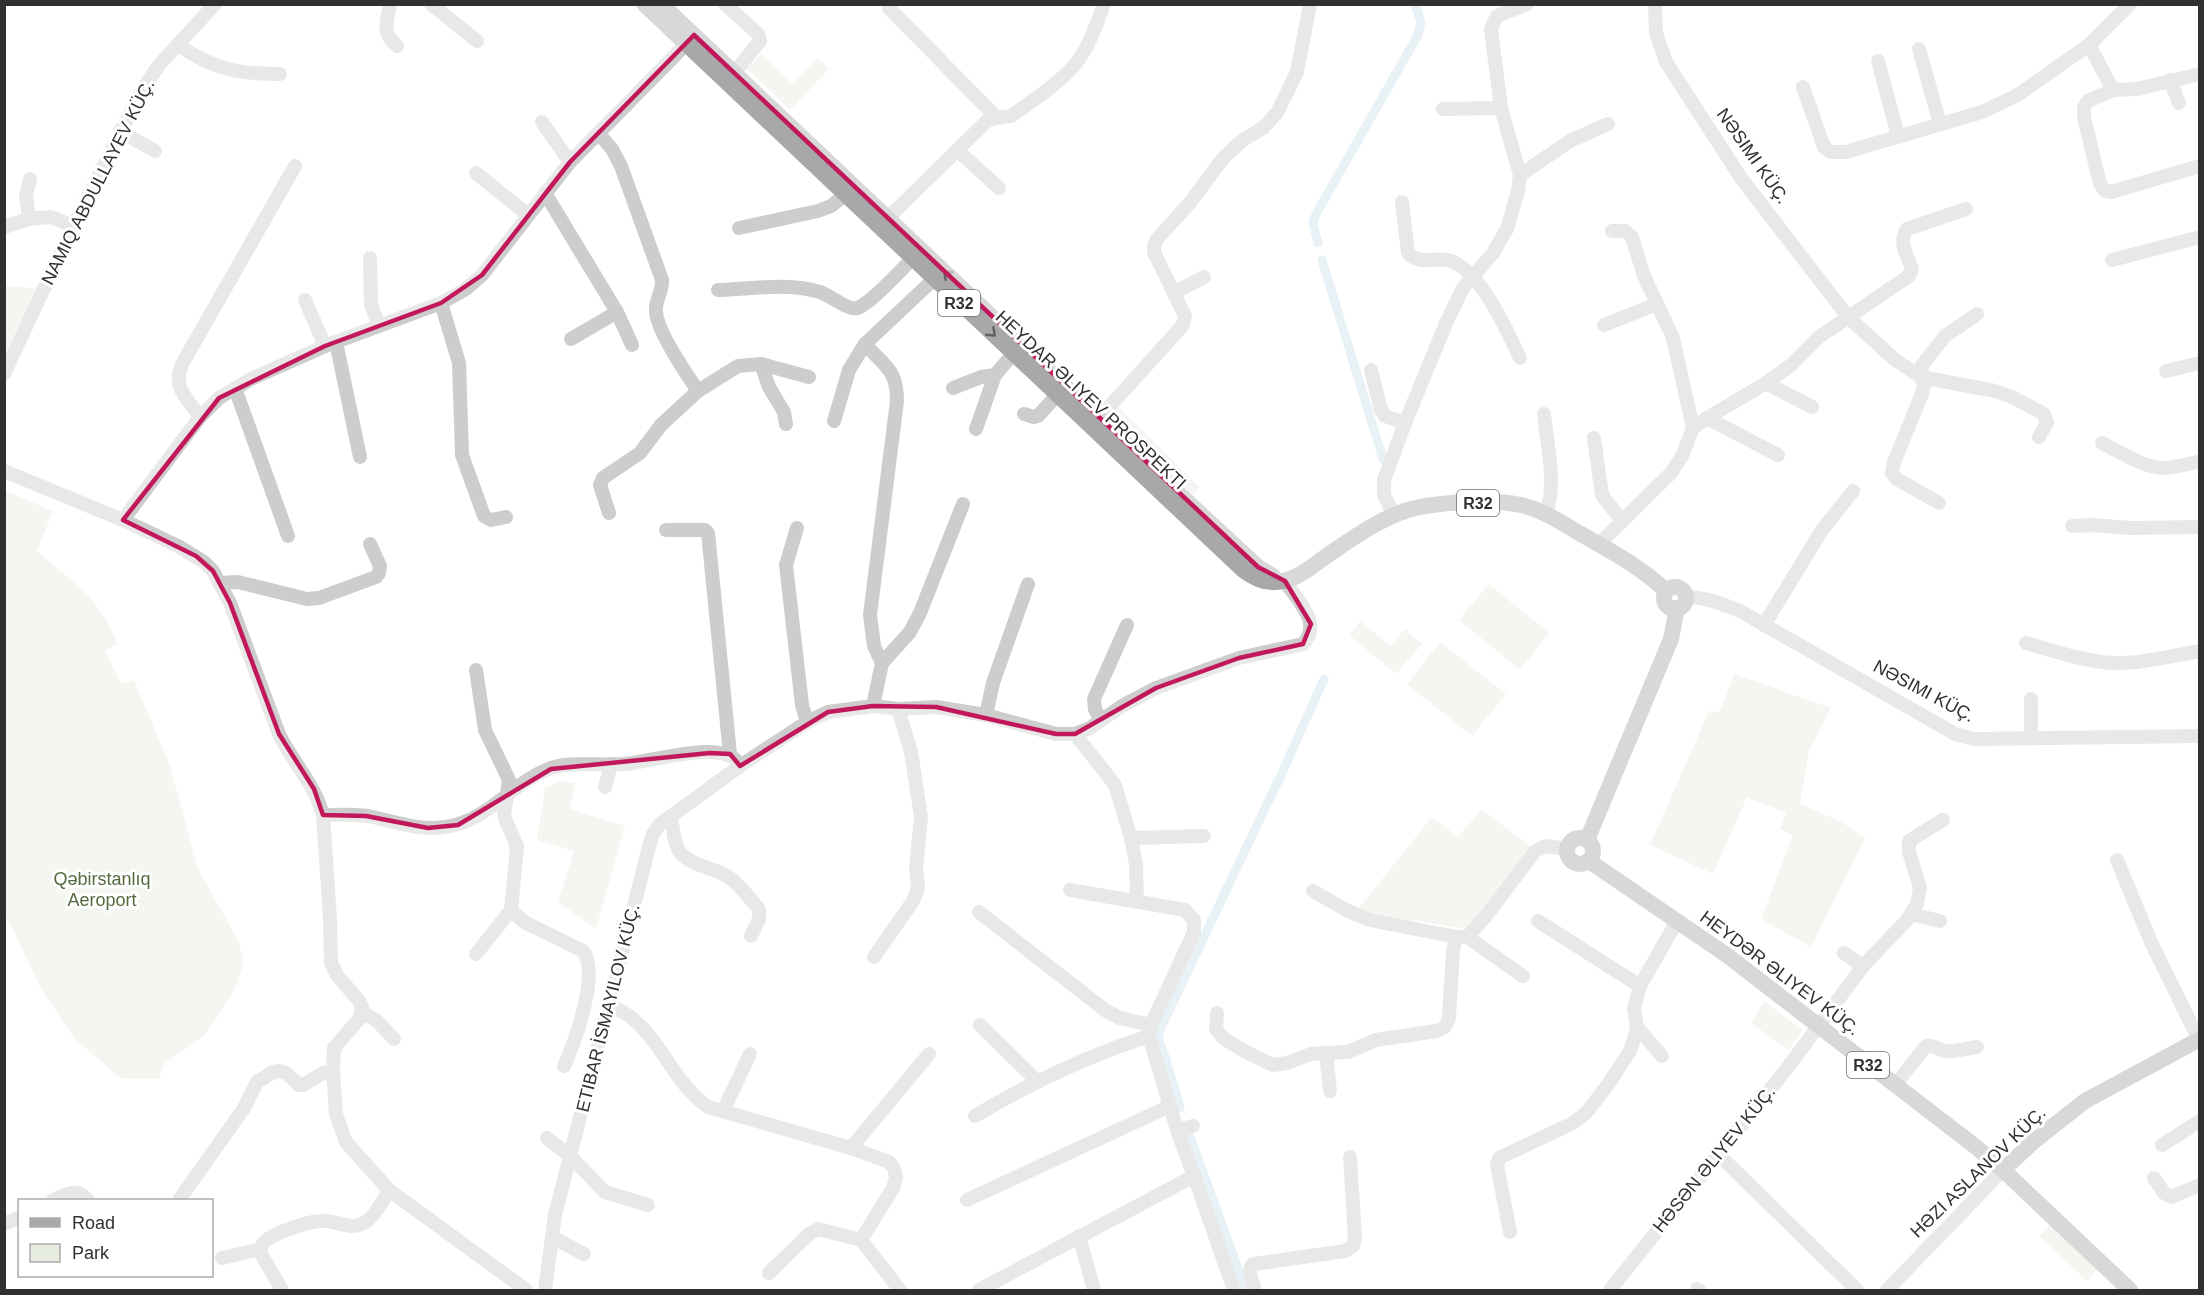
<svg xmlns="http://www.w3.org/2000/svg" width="2204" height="1295" font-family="Helvetica,sans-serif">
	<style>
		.green { fill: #e6ecdf }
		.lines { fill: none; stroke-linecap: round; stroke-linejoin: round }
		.canal { stroke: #cce0ea; stroke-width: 9 }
		.minor { stroke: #cdcdcd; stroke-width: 14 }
		.major { stroke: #a8a8a8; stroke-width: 16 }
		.oneway { stroke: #606060 }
		.marked { fill: none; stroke: #c2185b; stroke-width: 4.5; stroke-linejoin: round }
		.labels { text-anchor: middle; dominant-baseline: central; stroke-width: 6; stroke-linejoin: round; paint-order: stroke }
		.shield { fill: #fff; stroke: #6e6e6e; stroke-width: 1.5 }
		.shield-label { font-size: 16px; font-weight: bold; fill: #303030 }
		.street-label { font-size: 18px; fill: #303030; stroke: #fff }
		.park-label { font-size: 18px; fill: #55693f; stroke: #fff }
	</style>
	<rect width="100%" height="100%" fill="#fff"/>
	<!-- green -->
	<g class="green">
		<path d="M761,54L793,84L818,58L829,69L790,110L747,69Z"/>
		<path d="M5,286L36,288L5,354L4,286Z"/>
		<path d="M1118,406L1200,488L1192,494L1111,416Z"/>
		<path d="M4,490L53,511L37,551L86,593L104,616L118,644L105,651L121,684L134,680L170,766L198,869L238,940L244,961L235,989L205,1035L165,1063L159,1079L120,1078L74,1038L40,987L13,929L5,916Z"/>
		<path d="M1489,584L1549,633L1520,670L1459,620Z"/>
		<path d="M1361,621L1390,646L1405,629L1422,644L1396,674L1349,635Z"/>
		<path d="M1440,642L1506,694L1472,736L1407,684Z"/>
		<path d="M1734,674L1831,708L1809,751L1800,804L1840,821L1865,838L1811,947L1761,919L1793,835L1780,829L1786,813L1747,797L1713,874L1650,845L1709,711L1720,712Z"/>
		<path d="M560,781L575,783L570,809L625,826L596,929L558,902L574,851L537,840L545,788Z"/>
		<path d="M1482,809L1532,848L1471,927L1463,928L1377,915L1359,908L1432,817L1458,837Z"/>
		<path d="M1764,1001L1803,1030L1788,1050L1751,1023Z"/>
		<path d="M2051,1223L2098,1268L2087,1281L2039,1236Z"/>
	</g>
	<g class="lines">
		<!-- canal -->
		<g class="canal">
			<path d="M1318,243L1313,223L1316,214L1418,35L1421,22L1415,4"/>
			<path d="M1322,260L1383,459"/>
			<path d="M1278,782L1324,679"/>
			<path d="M1167,1062L1159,1041V1032L1277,783"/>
			<path d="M1168,1067L1172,1080"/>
			<path d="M1174,1085L1180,1108"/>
			<path d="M1188,1131L1246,1290"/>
		</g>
		<!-- minor -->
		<g class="minor">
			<path d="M390,4C387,22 381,33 397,46"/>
			<path d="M431,4L477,41"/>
			<path d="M725,4L758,34L760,41L734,73"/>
			<path d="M1655,4L1656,33L1666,62L1741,178L1848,317L1894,359L1921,377L1995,391L2012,397L2044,414L2047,422L2039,437"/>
			<path d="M889,8L996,117"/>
			<path d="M178,45C213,69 238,74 280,74"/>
			<path d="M2089,45L2113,90"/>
			<path d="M1919,49L1940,124"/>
			<path d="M1878,61L1898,136"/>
			<path d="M2200,74L2137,89L2113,90L2088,101L2084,107V117L2100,184L2105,191L2111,192L2200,166"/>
			<path d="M2170,80L2179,103"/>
			<path d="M1803,87L1824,147L1831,152H1846L1982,112L2016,96L2089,45L2130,4"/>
			<path d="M1443,109L1501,108"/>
			<path d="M542,122L570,162"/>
			<path d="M120,131L155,151"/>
			<path d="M598,133L612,149L621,166L662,280C663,292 655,299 656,311C656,329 687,375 698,391"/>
			<path d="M957,150L999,188"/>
			<path d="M476,173L528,215"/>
			<path d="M1520,175L1570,141L1608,124"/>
			<path d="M30,179L26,196L29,219L51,217L73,226"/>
			<path d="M545,193L617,312L632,345"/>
			<path d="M1402,202L1408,253C1419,266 1437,256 1451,261C1481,272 1507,330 1520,358"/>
			<path d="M888,218L987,121C996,117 1001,118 1011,116C1032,101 1055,86 1073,67C1088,50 1096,26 1104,4"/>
			<path d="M4,227L29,219"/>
			<path d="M739,228L818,211L831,206L845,195"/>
			<path d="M1612,231H1625L1632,237L1644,276L1673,338L1693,428"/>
			<path d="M370,258L371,305L379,325"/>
			<path d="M2112,260L2200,237"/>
			<path d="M718,290C752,289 788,282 820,292C829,295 850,311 857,308C870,304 901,270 912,259"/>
			<path d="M1174,293L1204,277"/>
			<path d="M305,300L325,346"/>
			<path d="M441,303L459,363L462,455L484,516L491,520L506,517"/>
			<path d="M1604,325L1657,304"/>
			<path d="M571,339L617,312"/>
			<path d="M336,342L360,457"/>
			<path d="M865,344C885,367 897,369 897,401L870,615L874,646L882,663"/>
			<path d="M761,364L769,387L784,412L786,424"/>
			<path d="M1371,370L1381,410L1385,416L1405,423"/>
			<path d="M2166,371L2200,363"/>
			<path d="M4,374L73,226L141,92L159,65L215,4"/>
			<path d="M1766,383L1812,407"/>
			<path d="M235,388L288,536"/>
			<path d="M953,388L981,377L995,375"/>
			<path d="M1024,414L1034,417L1038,416L1057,395"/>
			<path d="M1544,414C1547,447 1557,482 1546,514"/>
			<path d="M200,417C187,398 172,388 182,364L295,166"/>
			<path d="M1100,417L1183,325L1185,316L1154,252V246L1157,239L1189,204L1224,157L1243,140L1263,128L1277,113L1297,72L1310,4"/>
			<path d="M1707,418L1778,455"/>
			<path d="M834,421L849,370L865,344L934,279"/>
			<path d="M976,429L995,375L1013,354"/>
			<path d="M1594,438L1602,495L1622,521"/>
			<path d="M2102,443C2118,451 2145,468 2162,468C2175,468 2188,464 2200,461"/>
			<path d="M4,471L123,520L178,546L204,562L213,571L230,603L279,734C293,763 314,783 323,815L330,918L331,963L337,975L359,1001L362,1007L360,1018L334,1048L333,1071L336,1114L346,1142L389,1190C382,1202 373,1221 359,1225C347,1229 335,1220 322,1221C309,1221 268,1234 262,1245C260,1249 261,1250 261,1254L282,1290"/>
			<path d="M1939,503L1897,479L1892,473L1894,462L1922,394L1924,385L1921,377L1922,365L1945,336L1977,314"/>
			<path d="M609,513L600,485L603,478L640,453L661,425L698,391L738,366L761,364L809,377"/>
			<path d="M1394,515L1384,495V480L1405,423L1447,321L1463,288L1493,253L1507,229L1518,191L1520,175L1501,108L1491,29L1497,16L1527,4"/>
			<path d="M123,520L200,417L219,398L251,379L325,346L441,303L466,289L482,275L570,162L693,37"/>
			<path d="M2072,526L2093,525L2131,528L2200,527"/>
			<path d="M797,528L786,565L802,705L807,722"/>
			<path d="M666,530H705L708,533L730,754"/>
			<path d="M1599,544L1671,473L1682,456L1693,428L1707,418L1766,383L1790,366L1819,337L1909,276L1912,269C1907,255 1898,242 1907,229L1966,209"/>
			<path d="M221,583L238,582L307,599L319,598L376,577L379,573L380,566L370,544"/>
			<path d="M1686,597C1706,597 1722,604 1740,611L1955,734L1974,739L2200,736"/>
			<path d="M1764,625L1822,530L1853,491"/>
			<path d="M2026,643C2054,651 2083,661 2112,663C2141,664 2171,656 2200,651"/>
			<path d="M476,670L485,730L509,780L504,816L517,846L511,910L524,922L583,951C600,973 575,1042 564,1066"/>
			<path d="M873,706L882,663L910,632L920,613L963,504"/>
			<path d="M986,715L993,683L1028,584"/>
			<path d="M1100,719L1095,709L1094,699L1127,625"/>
			<path d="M1075,734L1115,785L1131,838L1136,864L1137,902"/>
			<path d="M2031,738V699"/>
			<path d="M605,787L611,764"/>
			<path d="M323,815C338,815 353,814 368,816C393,821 419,831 445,827C489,821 512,782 551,768C574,761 600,766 624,764C649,763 728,736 740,766"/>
			<path d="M671,816C676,849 674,857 708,868C716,871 724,873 730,878C741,886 750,899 759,909V919L751,936"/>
			<path d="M1131,838L1204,836"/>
			<path d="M2117,860L2151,942L2199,1040"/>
			<path d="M1313,891L1348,911L1370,920L1456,937H1467L1486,916L1535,851L1546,846L1567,849"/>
			<path d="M979,912L1105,1010L1120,1018L1151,1025"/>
			<path d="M1911,914L1940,921"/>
			<path d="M1538,921L1640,986"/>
			<path d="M1467,937L1523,976"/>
			<path d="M1844,953L1863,966"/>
			<path d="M476,954L511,910"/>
			<path d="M874,957L913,901L918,888L916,868L921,817L911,752L898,709"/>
			<path d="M609,1004C617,1009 626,1013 633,1019C663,1044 675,1084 708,1107L851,1148L889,1162L894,1168L896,1178L893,1188L861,1240L900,1290"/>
			<path d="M362,1012L377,1021L394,1039"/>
			<path d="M1217,1013L1216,1029L1223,1038L1246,1052L1273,1065L1287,1063L1311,1054L1348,1052L1376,1040L1437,1031L1445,1027L1449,1018L1453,951L1456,937"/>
			<path d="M980,1025L1037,1081"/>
			<path d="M1637,1027L1662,1056"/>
			<path d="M1326,1053L1330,1091"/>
			<path d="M1895,1085L1926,1046C1935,1044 1937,1050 1946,1051C1955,1052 1968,1048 1977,1047"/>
			<path d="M723,1111L750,1054"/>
			<path d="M975,1116C1030,1083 1087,1056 1149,1036"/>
			<path d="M1177,1130L1193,1126"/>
			<path d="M547,1138L570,1156L605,1192L648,1205"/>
			<path d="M2162,1145L2200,1121"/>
			<path d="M851,1148L929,1054"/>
			<path d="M1718,1154L1857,1290"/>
			<path d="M1194,1176L1234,1290"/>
			<path d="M2154,1178L2164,1193L2171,1197L2200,1185"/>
			<path d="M389,1190L526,1290"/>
			<path d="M53,1200C67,1194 77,1187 88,1200"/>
			<path d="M179,1200L244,1108L257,1082L273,1072L279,1071L286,1073L299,1085H303L323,1073L333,1071"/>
			<path d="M967,1200L1170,1106"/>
			<path d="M4,1224L20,1217"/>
			<path d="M1510,1232L1497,1165L1499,1158L1573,1123L1586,1113L1607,1086L1630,1051L1635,1036L1637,1027L1634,1009L1640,986L1677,921"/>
			<path d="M1079,1236L1094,1290"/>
			<path d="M552,1237L584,1254"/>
			<path d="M222,1258L261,1249"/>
			<path d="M769,1273L809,1234L818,1229L861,1240"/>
			<path d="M1697,1289L1699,1290"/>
			<path d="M545,1290L555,1215L650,843L653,834L660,824L740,766L807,722L828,712L873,706L898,709L936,707L986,715L1056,734H1075L1090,728L1122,706L1156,688L1239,658L1303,644C1323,623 1297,600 1285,581"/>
			<path d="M979,1290L1194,1176L1177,1130L1149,1036L1151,1025L1194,932V920L1185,910L1070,890"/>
			<path d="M1255,1290L1250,1275L1251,1266L1253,1264L1345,1251L1353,1246L1355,1238L1350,1157"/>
			<path d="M1610,1290L1788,1067L1863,966L1907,920L1917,904L1920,888L1909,852V841L1943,820"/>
			<path d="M1887,1290L2003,1170"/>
		</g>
		<!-- major -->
		<g class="major">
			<path d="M644,4L1243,570C1253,577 1263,583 1276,582C1296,581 1312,566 1328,555C1353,538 1379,519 1408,510C1434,502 1494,499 1521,505C1542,510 1561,522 1579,533C1609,550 1641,567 1666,591"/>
			<path d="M661,4L1190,504L1258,567L1273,576"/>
			<circle cx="1675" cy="598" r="11"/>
			<circle cx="1580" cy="851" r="13"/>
			<path d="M1587,840L1671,639L1677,608"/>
			<path d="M1589,861L1728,956L1976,1147L2003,1170L2130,1290"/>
			<path d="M2003,1170L2033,1142L2085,1101L2200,1039"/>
		</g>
	</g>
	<!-- one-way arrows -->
	<defs><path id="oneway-chevron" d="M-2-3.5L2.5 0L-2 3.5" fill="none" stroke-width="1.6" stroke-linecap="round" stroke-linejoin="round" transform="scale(1.5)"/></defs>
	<g class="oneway">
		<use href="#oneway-chevron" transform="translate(947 274) rotate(-137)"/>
		<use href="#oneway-chevron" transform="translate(992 333) rotate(43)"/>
	</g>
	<!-- marked area -->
	<path d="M0 0H2204V1295H0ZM694,35L1258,567L1285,581L1311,624L1303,644L1239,658L1156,688L1075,734H1056L936,707L873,706L828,712L740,766L730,754L710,753L551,769L458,825L428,828L366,816L323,815L314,789L279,734L230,603L213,571L196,556L123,520L219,398L325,346L441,303L482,275L570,162Z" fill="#fff" fill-opacity=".55" fill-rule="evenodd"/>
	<path class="marked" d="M694,35L1258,567L1285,581L1311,624L1303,644L1239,658L1156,688L1075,734H1056L936,707L873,706L828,712L740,766L730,754L710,753L551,769L458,825L428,828L366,816L323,815L314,789L279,734L230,603L213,571L196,556L123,520L219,398L325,346L441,303L482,275L570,162Z"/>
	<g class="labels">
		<!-- shield labels -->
		<g class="shield">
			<rect x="938" y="290" width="42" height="26" rx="4.5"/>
			<rect x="1457" y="490" width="42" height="26" rx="4.5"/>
			<rect x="1847" y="1052" width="42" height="26" rx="4.5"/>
		</g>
		<g class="shield-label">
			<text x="959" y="303">R32</text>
			<text x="1478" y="503">R32</text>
			<text x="1868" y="1065">R32</text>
		</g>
		<!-- street labels -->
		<g class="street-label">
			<text transform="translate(1753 156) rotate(55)">NƏSIMI KÜÇ.</text>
			<text transform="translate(98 182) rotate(-63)">NAMIQ ABDULLAYEV KÜÇ.</text>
			<text transform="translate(1091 400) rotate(43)">HEYDAR ƏLIYEV PROSPEKTI</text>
			<text transform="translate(1924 691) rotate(28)">NƏSIMI KÜÇ.</text>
			<text transform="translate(1780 973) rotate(37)">HEYDƏR ƏLIYEV KÜÇ.</text>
			<text transform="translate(608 1008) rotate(-76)">ETIBAR İSMAYILOV KÜÇ.</text>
			<text transform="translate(1714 1159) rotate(-51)">HƏSƏN ƏLIYEV KÜÇ.</text>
			<text transform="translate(1978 1172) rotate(-44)">HƏZI ASLANOV KÜÇ.</text>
		</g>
		<!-- park labels -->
		<g class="park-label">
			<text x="102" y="879">Qəbirstanlıq<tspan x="102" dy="21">Aeroport</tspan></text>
		</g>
	</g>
	<!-- border -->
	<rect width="2204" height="1295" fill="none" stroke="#303030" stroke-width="12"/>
	<!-- legend -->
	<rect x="18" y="1199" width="195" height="78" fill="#ffffff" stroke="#acacac" stroke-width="1.5"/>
	<rect x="30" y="1218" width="30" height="9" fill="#a8a8a8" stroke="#acacac" stroke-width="1.5"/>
	<text x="72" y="1229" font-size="18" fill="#303030">Road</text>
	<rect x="30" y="1244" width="30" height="18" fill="#e6ecdf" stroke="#acacac" stroke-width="1.5"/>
	<text x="72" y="1259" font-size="18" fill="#303030">Park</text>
</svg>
